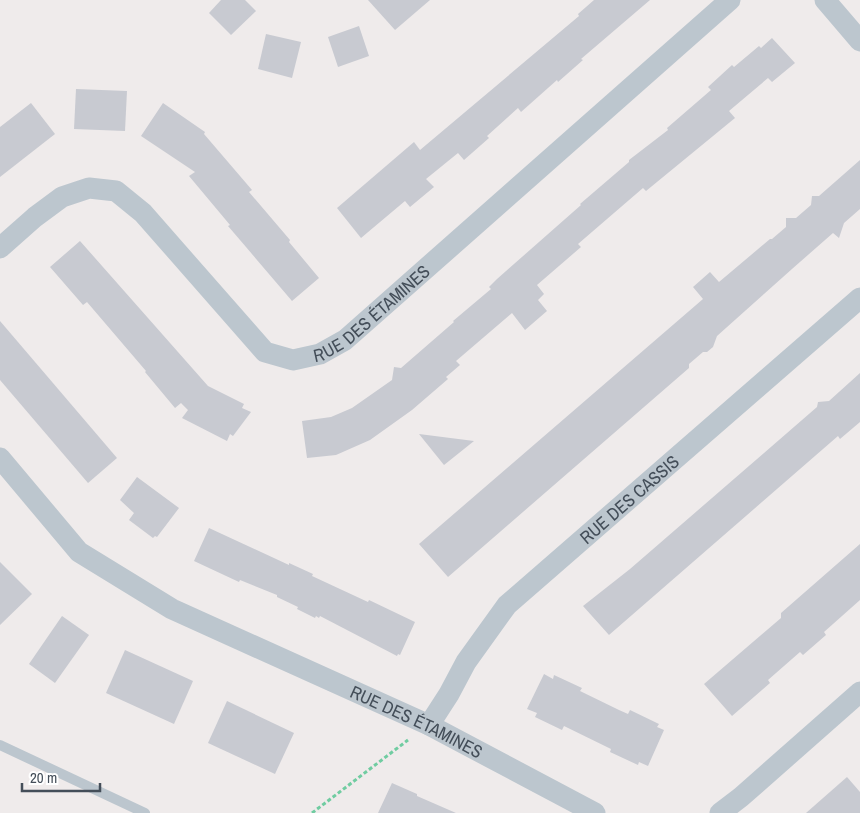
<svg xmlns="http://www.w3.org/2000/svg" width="860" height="813" font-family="'Archivo Narrow',sans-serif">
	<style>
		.building { fill: #c8cad1 }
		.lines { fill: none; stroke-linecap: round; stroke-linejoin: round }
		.path { stroke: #70cca1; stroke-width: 3; stroke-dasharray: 4 2.5; stroke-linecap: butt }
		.lane { stroke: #bcc6ce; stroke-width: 10 }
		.street { stroke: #bcc6ce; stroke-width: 21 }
		.labels { text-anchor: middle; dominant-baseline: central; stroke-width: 4; stroke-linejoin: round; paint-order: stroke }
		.street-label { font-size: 18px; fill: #444e59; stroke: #fff }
	</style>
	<rect width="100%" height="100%" fill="#efebeb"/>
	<!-- building -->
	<g class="building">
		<path d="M221,0H245L256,11L231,35L209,13Z"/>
		<path d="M368,0H430L395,30Z"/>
		<path d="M594,0H650L581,59L583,60L558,82L557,80L521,112L518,108L487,136L489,138L464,160L458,153L426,179L434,187L410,207L405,201L361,238L337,208L414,142L420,150L579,16L578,14Z"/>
		<path d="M359,26L369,56L338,67L328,37Z"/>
		<path d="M266,34L301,42L292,78L258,69Z"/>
		<path d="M772,38L795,63L772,82L768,78L729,111L735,118L646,191L643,188L578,244L581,247L537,285L544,294L538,300L547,311L525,330L512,313L456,361L460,365L446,377L448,379L412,410L370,440L336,455L307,458L302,421L331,417L352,408L392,380L394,367L401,368L454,322L453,321L491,289L489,287L497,279L581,205L580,204L629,162V160L668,130L667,128L711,90L708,87L732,65L734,67L759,46L761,48Z"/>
		<path d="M76,89L127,91L125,131L74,129Z"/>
		<path d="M31,103L55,134L0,177V127Z"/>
		<path d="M163,103L205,132L204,134L252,190L249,192L290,240L289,242L319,278L292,301L246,247L228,226L230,225L189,176L195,172L141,136Z"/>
		<path d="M860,160V209L844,223L839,238L833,233L792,269L717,336L713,347L707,352H703L689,364V368L448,577L419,544L703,299L693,287L710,272L719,282L770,239H772L786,227V218H796L811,205L812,196H819Z"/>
		<path d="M80,241L208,386L244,404L242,408L251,412L233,436L230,434L227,441L182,418L188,410L181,403L175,408L145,372L146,371L87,302L83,305L50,267Z"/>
		<path d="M0,321L117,458L88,483L0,380Z"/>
		<path d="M860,373V422L840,439L838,436L609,635L583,606L630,569L764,453L817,407L818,402L829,401Z"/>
		<path d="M419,434L474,441L444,465Z"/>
		<path d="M137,477L179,508L157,537L155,536L153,538L129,520L134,513L120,500Z"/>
		<path d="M209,528L289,565V563L313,574L312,576L368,602L369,600L415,622L400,655L398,654L397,656L320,616L319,618L316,616L315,618L297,609L298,607L277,597V595L240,580L239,582L194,561Z"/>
		<path d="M860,544V600L824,632L826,635L803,655L800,652L768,680L770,683L732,716L704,684L781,618V613Z"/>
		<path d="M0,562L32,594L0,625Z"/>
		<path d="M62,616L89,635L55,683L29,664Z"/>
		<path d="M125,650L193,681L174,724L106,693Z"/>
		<path d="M544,674L553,679L554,675L582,688L580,691L619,710L628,714L630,710L659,724L657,727L664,730L648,766L639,762L638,765L610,752L611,749L564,726L562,730L535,717L537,713L527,709Z"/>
		<path d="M227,701L294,733L275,774L208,743Z"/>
		<path d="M847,777L860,792V813H806Z"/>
		<path d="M392,783L417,794V796L456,813H378Z"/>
	</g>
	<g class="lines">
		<!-- path -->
		<path class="path" d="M312,813L408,740"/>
		<!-- lane -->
		<path class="lane" d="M0,745L145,813"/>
		<!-- street -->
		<g class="street">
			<path d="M825,0L860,41"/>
			<path id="s1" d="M0,248L35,217L62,197L89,188L116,191L143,213L265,352L293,360L320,354L345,340L730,0"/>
			<path id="s2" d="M0,458L79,552L172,609L429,725L595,813"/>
			<path id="s3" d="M429,725L449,694L466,662L507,605L860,298"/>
			<path d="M720,813L741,797L860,692"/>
		</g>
	</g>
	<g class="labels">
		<!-- street labels -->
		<g class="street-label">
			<text stroke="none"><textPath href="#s1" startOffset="478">RUE DES ÉTAMINES</textPath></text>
			<text stroke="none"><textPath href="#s3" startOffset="305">RUE DES CASSIS</textPath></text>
			<text stroke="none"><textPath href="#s2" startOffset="501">RUE DES ÉTAMINES</textPath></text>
		</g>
	</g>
	<!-- scale -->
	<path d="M22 783v8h78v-8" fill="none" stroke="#444e59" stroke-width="2.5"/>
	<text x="30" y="783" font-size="15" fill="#444e59" stroke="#ffffff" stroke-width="4" paint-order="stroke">20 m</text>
</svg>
